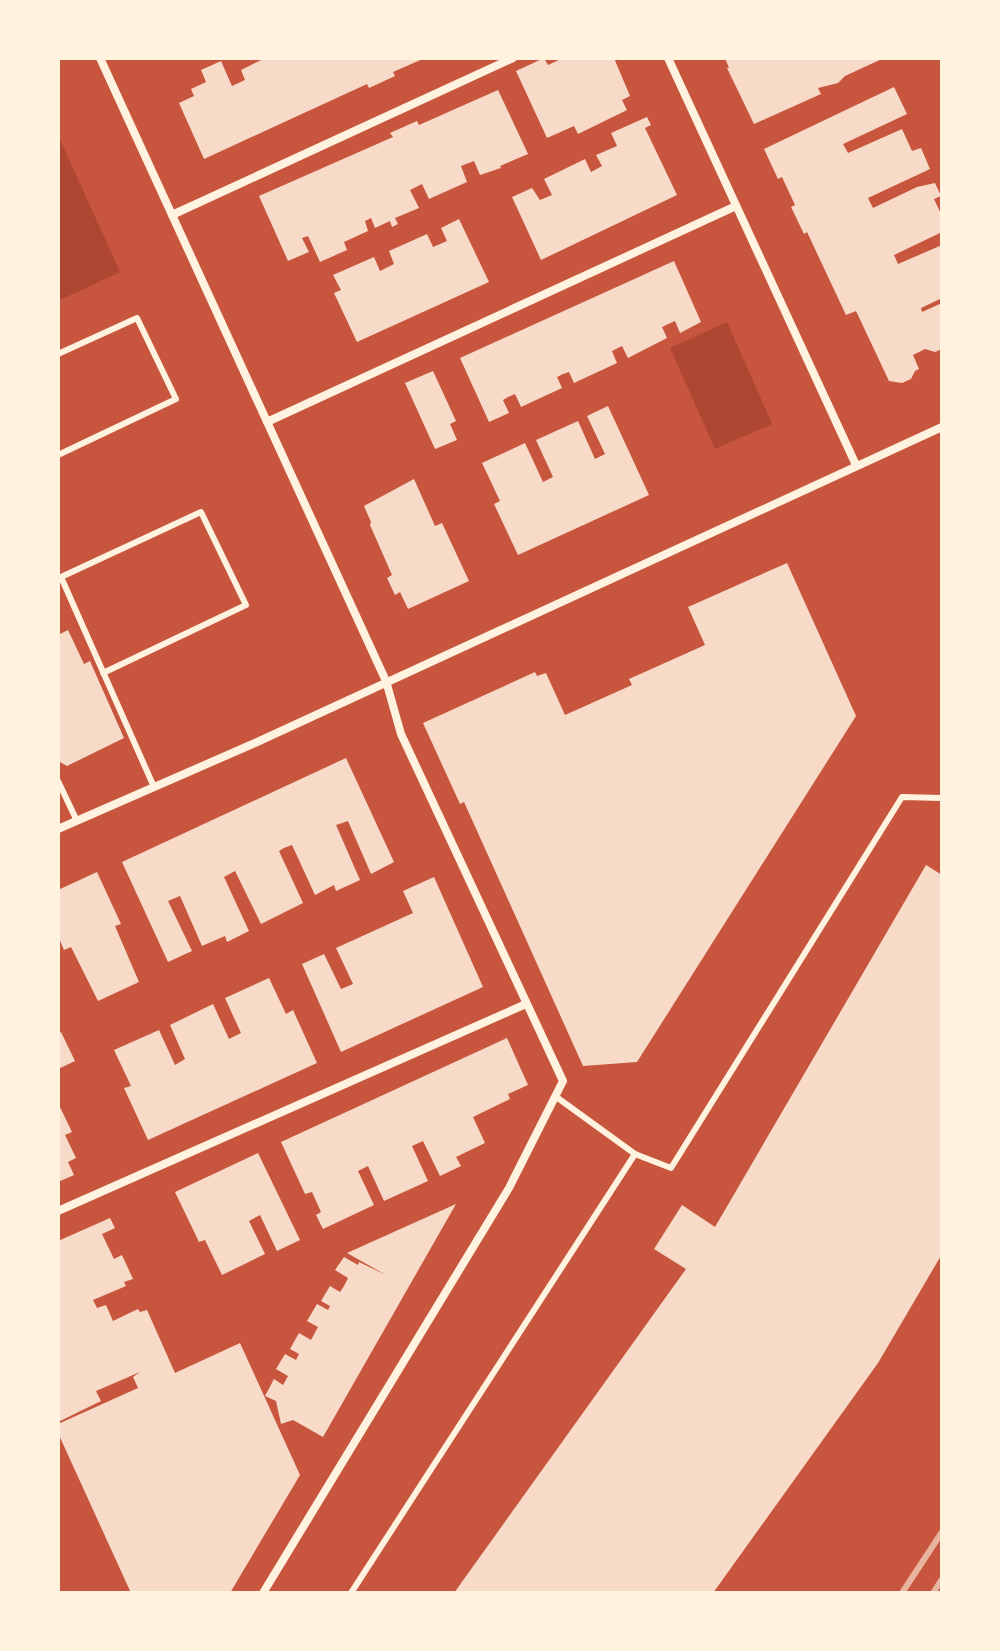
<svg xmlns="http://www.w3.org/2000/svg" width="1000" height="1651" font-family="'Work Sans',sans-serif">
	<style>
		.green { fill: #ae4732 }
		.building { fill: #f7dbc8 }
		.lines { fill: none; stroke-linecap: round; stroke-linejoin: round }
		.service { stroke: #fff3e0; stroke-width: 6 }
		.minor { stroke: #fff3e0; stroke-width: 8 }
		.rail { stroke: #e9b49f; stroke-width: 6 }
	</style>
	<rect width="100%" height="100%" fill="#c8553d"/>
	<!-- green -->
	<g class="green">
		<path d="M58,135L120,272L58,301Z"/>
		<path d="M727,322L772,424L715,449L670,348Z"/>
	</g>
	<!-- building -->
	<g class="building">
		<path d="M265,58H425L393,72L395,76L369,88L367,84L204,159L179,103L194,96L191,89L206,82L201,70L221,61L232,86L245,80L241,70Z"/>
		<path d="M544,58L548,65L563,58H614L630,96L622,100L627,110L578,134L574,126L547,138L516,71Z"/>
		<path d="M725,58H884L845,76L838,83L818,88L821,94L754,124L727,68H729Z"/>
		<path d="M894,87L907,114L843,144L848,153L902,129L912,151L921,148L930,169L868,198L873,208L917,187L935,183L941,196L934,199L942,216V232L894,255L898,264L942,245V298L921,308L922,312L942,303V349L935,352L925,349L913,355L919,369L915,371L911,379L902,383L889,381L856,311L846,315L807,232L804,234L791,207L795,205L782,177L778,179L764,149Z"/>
		<path d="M498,90L528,154L500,166L501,168L480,175L474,161L461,166L467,182L429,199L422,184L410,190L419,208L395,218L398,224L392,227L390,221L375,228L371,218L365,221L368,231L344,242L347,250L320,262L308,236L302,238L309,252L288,261L259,196L393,137L390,133L417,121L419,125Z"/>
		<path d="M647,117L651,125L645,128L677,195L541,260L512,197L532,188L540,200L552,195L544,179L585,159L591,172L602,166L596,155L617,146L611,133Z"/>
		<path d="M459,219L489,282L357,342L334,293L341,290L333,275L374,257L380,271L394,264L389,251L427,234L433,247L447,241L441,228Z"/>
		<path d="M674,261L701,322L680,333L675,321L662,327L667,338L628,358L622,346L612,351L617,363L574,383L569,372L563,374L557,377L562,388L521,407L515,394L508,397L503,400L509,413L489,422L460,358Z"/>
		<path d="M433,371L456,421L450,424L457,440L435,449L405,383Z"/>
		<path d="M608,406L649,495L518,555L494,504L500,501L482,463L525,443L543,482L553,477L536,440L578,421L595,459L605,454L587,416Z"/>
		<path d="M414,479L435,526L442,523L469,581L408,609L400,592L395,595L387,578L392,575L370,525L371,522L364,506Z"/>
		<path d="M787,563L856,716L637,1062L583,1066L464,802L460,804L423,723L535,672L537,676L546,673L565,715L632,685L629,679L705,645L688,607Z"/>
		<path d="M68,630L84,664L90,661L124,738L67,766L60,762L58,751V635Z"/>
		<path d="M346,758L394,862L371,874L348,821L336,825L360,880L336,891L334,885L315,895L292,845L284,848L279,851L303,903L261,924L235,871L224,877L249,931L227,942L225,936L202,946L180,896L168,901L192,951L168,962L122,862Z"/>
		<path d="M926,865L942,875V1254L878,1363L713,1593H454L686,1269L654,1249L682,1205L715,1227Z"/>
		<path d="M97,872L121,924L115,926L139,982L98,1001L71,947L64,950L58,936V890Z"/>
		<path d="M434,877L483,987L341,1052L302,964L324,954L341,989L353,984L336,948L413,913L403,891Z"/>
		<path d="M269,978L286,1014L293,1010L317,1063L148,1140L124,1088L131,1086L114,1050L159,1030L175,1065L185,1059L170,1025L213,1004L229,1039L241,1033L225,998Z"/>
		<path d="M61,1032L75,1061L58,1069V1034Z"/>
		<path d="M507,1038L528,1085L508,1094L510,1099L473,1117L485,1143L456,1157L461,1166L440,1176L423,1141L412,1146L428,1181L384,1201L368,1166L358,1171L374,1205L323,1229L316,1215L321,1212L312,1192L305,1194L281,1142Z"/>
		<path d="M58,1103L72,1132L65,1135L76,1158L68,1162L74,1175L58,1182Z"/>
		<path d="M258,1153L300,1240L277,1251L260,1215L249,1221L265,1254L222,1275L205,1240L199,1242L175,1192Z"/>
		<path d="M456,1204L323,1437L293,1420L281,1424L276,1401L265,1396L274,1379L283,1385L288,1376L276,1369L285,1354L296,1360L299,1354L290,1349L299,1333L311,1340L318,1327L307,1321L317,1304L328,1310L330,1306L321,1301L330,1286L340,1292L344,1286L348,1278L335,1270L344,1257L358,1265L359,1262L386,1275L347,1253Z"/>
		<path d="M110,1218L115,1228L102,1234L114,1259L122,1255L133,1279L124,1282L126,1286L93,1300L97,1308L106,1305L113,1321L138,1309L140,1312L147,1310L175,1373L240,1343L300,1475L230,1593H131L58,1433V1424L138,1388L133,1377L140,1372L96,1391L101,1401L58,1422V1241Z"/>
	</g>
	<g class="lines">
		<!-- service -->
		<g class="service">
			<path d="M58,354L137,318L176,399L58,455"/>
			<path d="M61,577L201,512L246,605L103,673"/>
			<path d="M58,578L61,577L154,787"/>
			<path d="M58,781L77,821"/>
			<path d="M555,1096L635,1154"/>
			<path d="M351,1593L635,1154L671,1168L902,797L942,798"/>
		</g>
		<!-- minor -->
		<g class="minor">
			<path d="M100,58L386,681L401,734L563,1081L509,1188L263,1593"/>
			<path d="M668,58L856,465"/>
			<path d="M172,215L513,58"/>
			<path d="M267,422L736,206"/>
			<path d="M58,829L255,743L942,427"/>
			<path d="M58,1211L526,1004"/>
		</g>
		<!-- rail -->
		<g class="rail">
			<path d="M902,1593L942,1532"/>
			<path d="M933,1593L942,1579"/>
		</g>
	</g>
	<!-- border -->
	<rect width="1000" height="1651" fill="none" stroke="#fff3e0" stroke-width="120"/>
</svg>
